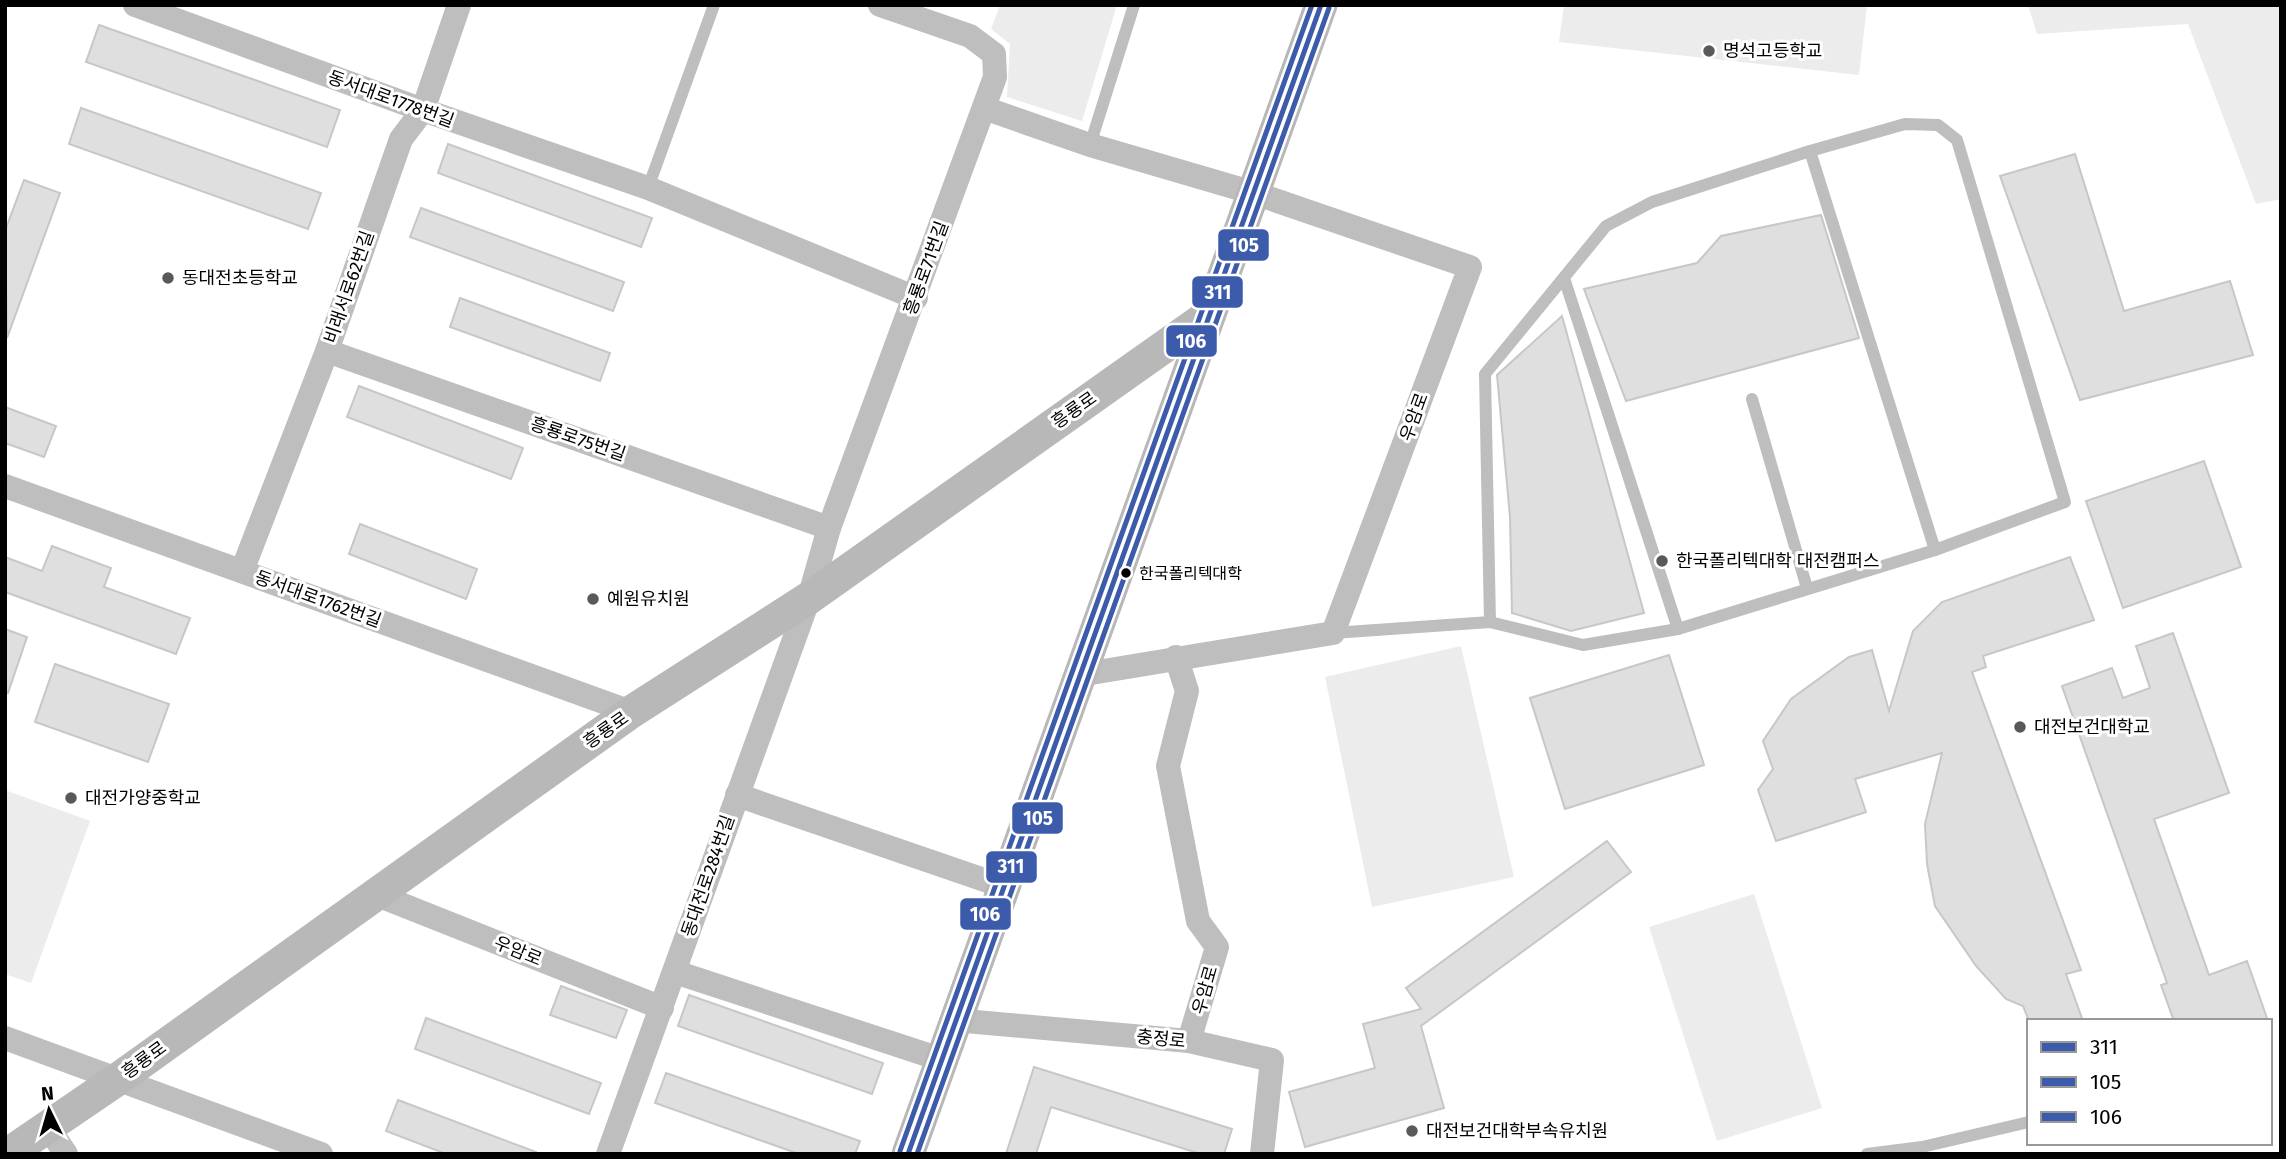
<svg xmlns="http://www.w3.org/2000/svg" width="2286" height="1159" font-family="'Fira Sans','Noto Sans KR',sans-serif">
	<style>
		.green { fill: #ececec }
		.building { fill: #dfdfdf; stroke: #c7c7c7; stroke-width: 2 }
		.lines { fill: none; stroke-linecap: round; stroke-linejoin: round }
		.lane { stroke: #bebebe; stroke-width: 12 }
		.street { stroke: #bebebe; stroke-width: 24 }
		.secondary { stroke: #b8b8b8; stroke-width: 33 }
		.bus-1-casing { stroke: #fff; stroke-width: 10 }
		.bus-2-casing { stroke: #fff; stroke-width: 10 }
		.bus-3-casing { stroke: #fff; stroke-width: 10 }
		.bus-1 { stroke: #3d5bab; stroke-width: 5 }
		.bus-2 { stroke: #3d5bab; stroke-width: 5 }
		.bus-3 { stroke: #3d5bab; stroke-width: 5 }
		.poi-dot { fill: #595959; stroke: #fff; stroke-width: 2.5 }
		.bus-dot { fill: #000; stroke: #fff; stroke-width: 2.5 }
		.labels { text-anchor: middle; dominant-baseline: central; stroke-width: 6; stroke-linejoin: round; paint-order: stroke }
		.bus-label { font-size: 16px; fill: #000; stroke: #fff; text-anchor: start }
		.poi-label { font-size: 18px; fill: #000; stroke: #fff; text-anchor: start }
		.street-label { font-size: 18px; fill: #000; stroke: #fff }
		.line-badge { stroke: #fff; stroke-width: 2.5 }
		.badge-label { font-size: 19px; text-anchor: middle; font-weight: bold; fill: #fff }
	</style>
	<rect width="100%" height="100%" fill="#fff"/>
	<!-- green -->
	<g class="green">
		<path d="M1000,5H1117L1082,121L1007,97L1010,44L991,29Z"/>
		<path d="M1564,5H1867L1859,75L1559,42Z"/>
		<path d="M2028,5H2281V199L2256,204L2188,24L2037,34Z"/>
		<path d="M1461,646L1514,877L1372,907L1325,677Z"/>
		<path d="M5,790L90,821L31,983L5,974Z"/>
		<path d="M1754,894L1822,1108L1717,1141L1649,927Z"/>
	</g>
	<!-- building -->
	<g class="building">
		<path d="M99,25L340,110L327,147L86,62Z"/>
		<path d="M81,108L321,193L308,229L69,144Z"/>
		<path d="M448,144L652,218L641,247L438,173Z"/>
		<path d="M2075,154L2124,311L2230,281L2253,355L2080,400L2000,176Z"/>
		<path d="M24,180L60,193L7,338L5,231Z"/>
		<path d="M421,208L624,282L613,311L410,237Z"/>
		<path d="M1821,215L1859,338L1626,401L1584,289L1697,263L1721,236Z"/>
		<path d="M460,298L610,353L600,381L450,327Z"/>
		<path d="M1562,316L1644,613L1571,631L1512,613L1510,517L1497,375Z"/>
		<path d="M359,386L523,448L511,479L347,417Z"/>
		<path d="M5,407L56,426L44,457L5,443Z"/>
		<path d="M2204,461L2241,567L2123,608L2086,501Z"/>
		<path d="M360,524L477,569L466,599L349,554Z"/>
		<path d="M52,546L111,568L104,587L190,618L176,654L5,592V557L42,571Z"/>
		<path d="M2070,557L2094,620L1983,656L1986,667L1972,672L2081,970L2066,974L2083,1021H2029L2023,1006L2006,999L1976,966L1935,906L1927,864L1925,824L1942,753L1855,779L1866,812L1776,841L1758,790L1773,769L1763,741L1791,699L1849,657L1872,650L1889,711L1913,631L1942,602Z"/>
		<path d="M5,629L27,637L8,693L5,692Z"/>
		<path d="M2173,633L2229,793L2154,819L2209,975L2247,961L2268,1021H2174L2161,985L2167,983L2062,686L2112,668L2123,698L2150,688L2136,646Z"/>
		<path d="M1669,655L1704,765L1565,809L1530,698Z"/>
		<path d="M55,664L169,704L148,762L35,722Z"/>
		<path d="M1607,841L1631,872L1421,1026L1444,1108L1305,1147L1289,1092L1375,1068L1363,1024L1421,1009L1406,988Z"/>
		<path d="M561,986L627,1010L616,1038L550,1015Z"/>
		<path d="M689,995L883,1063L872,1094L678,1026Z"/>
		<path d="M426,1018L601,1083L589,1114L415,1049Z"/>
		<path d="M1034,1067L1232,1129L1224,1154H1201L1051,1107L1036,1154H1006Z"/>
		<path d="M666,1073L860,1141L855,1154H799L655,1103Z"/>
		<path d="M398,1100L536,1152V1154H446L386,1131Z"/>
	</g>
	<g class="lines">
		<!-- lane -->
		<g class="lane">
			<path d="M1090,145L1134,5"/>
			<path d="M1810,151L1935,550"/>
			<path d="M648,188L714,5"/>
			<path d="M1564,278L1678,629"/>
			<path d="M1752,399L1807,588"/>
			<path d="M1333,633L1490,622L1583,645L1678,629L1935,550L2065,502L1957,140L1938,125L1905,124L1810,151L1652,202L1606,226L1485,374L1490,622"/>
			<path d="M1867,1154L1922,1147L2029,1122"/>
		</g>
		<!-- street -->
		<g class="street">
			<path d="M135,5L423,110L648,188L916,298"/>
			<path d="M984,108L1090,145L1254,193L1470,267L1333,633L1079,675"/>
			<path d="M327,351L829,528"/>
			<path d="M5,486L631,712"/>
			<path d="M242,571L327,351L401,139L423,110L459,5"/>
			<path d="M1176,657L1187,691L1168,766L1198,921L1217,947L1189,1041"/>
			<path d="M737,795L1002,886"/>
			<path d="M375,894L662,1008"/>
			<path d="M675,972L940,1059"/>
			<path d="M954,1020L1189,1041L1272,1060L1262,1154"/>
			<path d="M5,1038L321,1154"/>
			<path d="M47,1126L66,1154"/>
			<path d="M608,1154L809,598L829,528L995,77L994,54L970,36L880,5"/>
		</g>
		<!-- secondary -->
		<g class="secondary">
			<path d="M8,1154L118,1079L631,712L809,598L1209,315"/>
			<path d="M908,1154L1321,5"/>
		</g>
		<!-- bus-1 casing -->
		<g class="bus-1-casing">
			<path id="bus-1" d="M908,1154L1321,5"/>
		</g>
		<!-- bus-2 casing -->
		<g class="bus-2-casing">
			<path id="bus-2" d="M917,1154L1329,8"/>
		</g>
		<!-- bus-3 casing -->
		<g class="bus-3-casing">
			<path id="bus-3" d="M900,1151L1312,5"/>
		</g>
		<!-- bus-1 -->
		<use href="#bus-1" class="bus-1"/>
		<!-- bus-2 -->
		<use href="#bus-2" class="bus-2"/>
		<!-- bus-3 -->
		<use href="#bus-3" class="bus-3"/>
	</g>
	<!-- markers -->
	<g class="poi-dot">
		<circle cx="1709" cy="51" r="7"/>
		<circle cx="168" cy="278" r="7"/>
		<circle cx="1662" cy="561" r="7"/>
		<circle cx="593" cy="599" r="7"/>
		<circle cx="2020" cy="727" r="7"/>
		<circle cx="71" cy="798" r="7"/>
		<circle cx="1412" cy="1131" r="7"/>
	</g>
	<circle class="bus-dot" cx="1126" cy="573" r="6"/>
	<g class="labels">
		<!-- bus labels -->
		<g class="bus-label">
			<text x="1139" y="573">한국폴리텍대학</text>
		</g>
		<!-- poi labels -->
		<g class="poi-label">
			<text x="1723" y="51">명석고등학교</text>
			<text x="182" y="278">동대전초등학교</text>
			<text x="1676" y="561">한국폴리텍대학 대전캠퍼스</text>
			<text x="607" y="599">예원유치원</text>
			<text x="2034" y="727">대전보건대학교</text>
			<text x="85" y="798">대전가양중학교</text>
			<text x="1426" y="1131">대전보건대학부속유치원</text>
		</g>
		<!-- street labels -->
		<g class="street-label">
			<text transform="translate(391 99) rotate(20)">동서대로1778번길</text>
			<text transform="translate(926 268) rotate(-70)">흥룡로71번길</text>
			<text transform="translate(349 287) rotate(-71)">비래서로62번길</text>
			<text transform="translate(1074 410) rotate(-35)">흥룡로</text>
			<text transform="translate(1414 417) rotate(-70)">우암로</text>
			<text transform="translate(578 439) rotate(19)">흥룡로75번길</text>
			<text transform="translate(318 599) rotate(20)">동서대로1762번길</text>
			<text transform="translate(606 730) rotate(-35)">흥룡로</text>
			<text transform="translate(708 876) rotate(-71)">동대전로284번길</text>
			<text transform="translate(518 951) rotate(22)">우암로</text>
			<text transform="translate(1205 990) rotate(-74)">우암로</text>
			<text transform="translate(1161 1039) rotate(6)">충정로</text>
			<text transform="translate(144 1060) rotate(-36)">흥룡로</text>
		</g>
	</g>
	<g class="line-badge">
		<rect x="1217" y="228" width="53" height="34" rx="7" fill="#3d5bab"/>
		<rect x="1191" y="275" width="53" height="34" rx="7" fill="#3d5bab"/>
		<rect x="1165" y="324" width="53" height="34" rx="7" fill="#3d5bab"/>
		<rect x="1011" y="801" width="53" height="34" rx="7" fill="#3d5bab"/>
		<rect x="985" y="850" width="53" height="34" rx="7" fill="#3d5bab"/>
		<rect x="959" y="897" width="53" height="34" rx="7" fill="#3d5bab"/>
	</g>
	<g class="badge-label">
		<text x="1244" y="252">105</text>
		<text x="1218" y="299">311</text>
		<text x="1191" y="348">106</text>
		<text x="1038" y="825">105</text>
		<text x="1011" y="873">311</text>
		<text x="985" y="921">106</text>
	</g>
	<!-- border -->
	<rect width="2286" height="1159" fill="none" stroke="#000000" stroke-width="14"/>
	<!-- legend -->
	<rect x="2027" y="1019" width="245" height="126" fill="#ffffff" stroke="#999999" stroke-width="2"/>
	<rect x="2041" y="1042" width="35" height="10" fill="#3d5bab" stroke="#999999" stroke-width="2"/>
	<text x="2090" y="1054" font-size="21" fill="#000000">311</text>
	<rect x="2041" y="1077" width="35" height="10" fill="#3d5bab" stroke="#999999" stroke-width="2"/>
	<text x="2090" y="1089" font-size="21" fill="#000000">105</text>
	<rect x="2041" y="1112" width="35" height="10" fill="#3d5bab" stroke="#999999" stroke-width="2"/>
	<text x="2090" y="1124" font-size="21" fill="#000000">106</text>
	<!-- north arrow -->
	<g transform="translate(49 1110) rotate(355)" stroke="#ffffff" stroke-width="5" paint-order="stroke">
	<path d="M0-5L12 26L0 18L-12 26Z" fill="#000000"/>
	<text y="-10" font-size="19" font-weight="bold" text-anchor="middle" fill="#000000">N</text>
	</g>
</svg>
